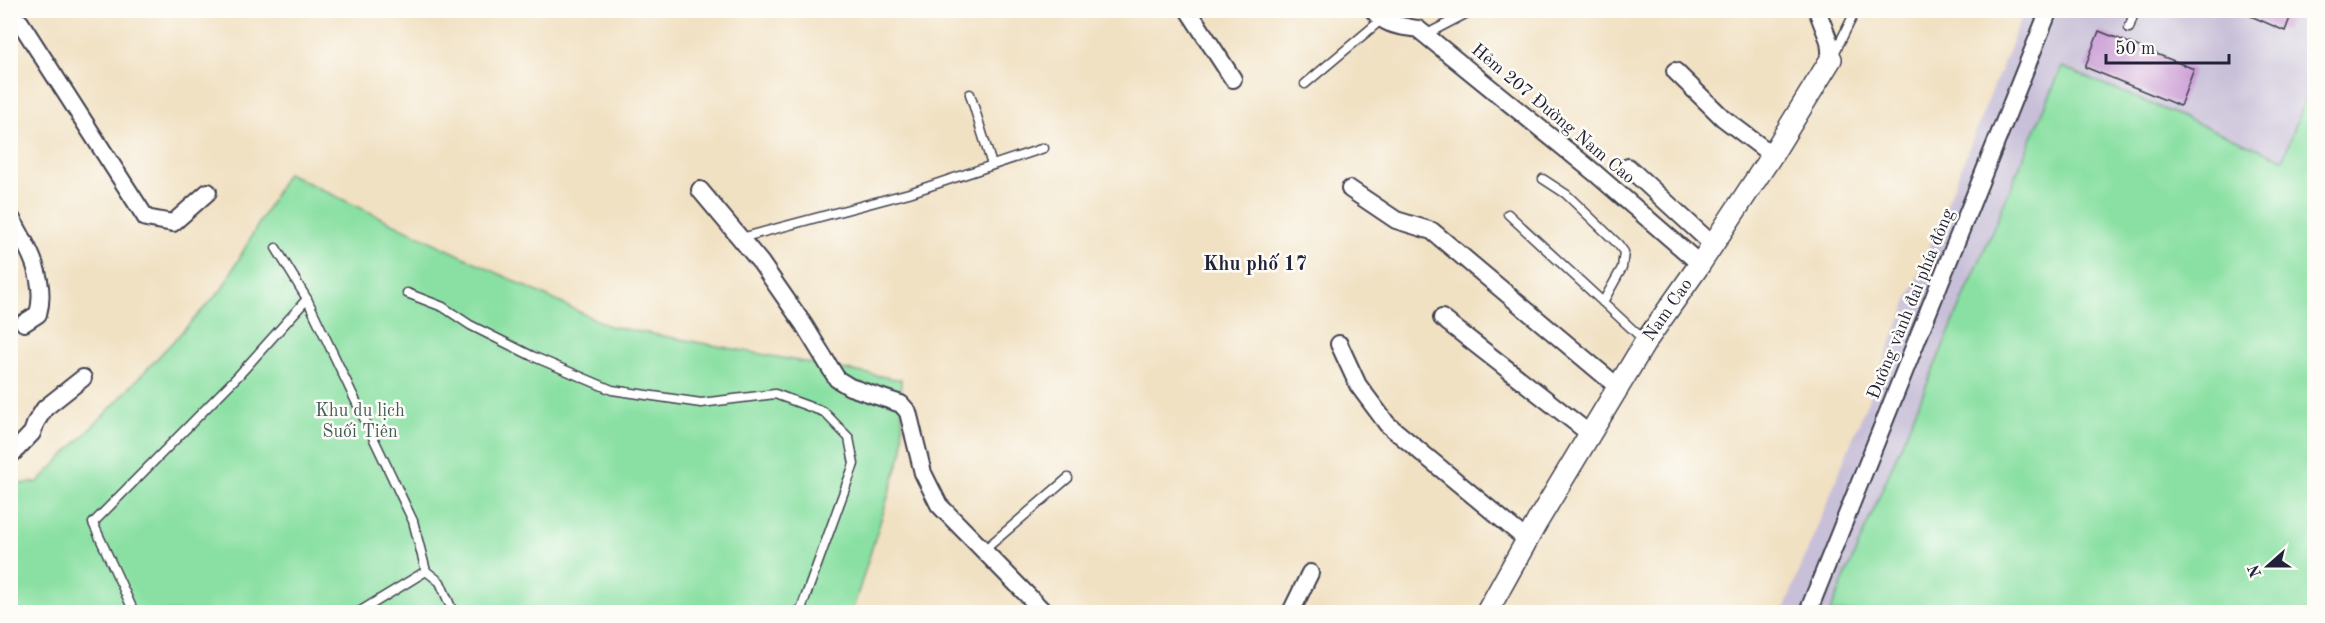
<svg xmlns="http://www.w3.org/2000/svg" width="2325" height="623" font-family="'Old Standard TT',serif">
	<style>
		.industrial { fill: #c8bfd8 }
		.green { fill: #8ae0a3; stroke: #56816f; stroke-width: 1.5 }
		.building { fill: #c592d1 }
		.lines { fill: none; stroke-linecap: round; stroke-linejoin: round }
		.service-casing { stroke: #413f4f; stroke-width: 11 }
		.minor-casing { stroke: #413f4f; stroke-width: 20 }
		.tertiary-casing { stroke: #413f4f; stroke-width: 24 }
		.service { stroke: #fff; stroke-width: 8 }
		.minor { stroke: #fff; stroke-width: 16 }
		.tertiary { stroke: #fff; stroke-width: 21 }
		.labels { text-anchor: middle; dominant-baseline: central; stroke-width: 5; stroke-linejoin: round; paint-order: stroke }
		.street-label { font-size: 18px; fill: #22223b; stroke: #fdfcf7 }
		.park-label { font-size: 18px; fill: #415b5a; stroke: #fdfcf7 }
		.neighbourhood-label { font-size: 20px; font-weight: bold; fill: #22223b; stroke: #fdfcf7 }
	</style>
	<rect width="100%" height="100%" fill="#fdfcf7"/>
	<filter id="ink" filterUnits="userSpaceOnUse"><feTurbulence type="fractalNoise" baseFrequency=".0167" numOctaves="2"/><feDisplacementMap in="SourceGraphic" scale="12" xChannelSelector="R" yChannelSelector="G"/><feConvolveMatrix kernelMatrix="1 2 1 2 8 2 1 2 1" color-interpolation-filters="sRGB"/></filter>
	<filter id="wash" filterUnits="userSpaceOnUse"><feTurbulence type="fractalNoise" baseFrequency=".008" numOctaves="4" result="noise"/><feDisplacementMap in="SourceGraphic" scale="24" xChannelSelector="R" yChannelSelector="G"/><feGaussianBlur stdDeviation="1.35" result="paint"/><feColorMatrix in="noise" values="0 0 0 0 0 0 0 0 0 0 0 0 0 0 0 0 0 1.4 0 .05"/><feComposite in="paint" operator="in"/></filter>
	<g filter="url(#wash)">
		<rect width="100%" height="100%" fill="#f1e1c3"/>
		<!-- industrial -->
		<path class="industrial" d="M2024,11H2314V612H1783Z"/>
		<!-- green -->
		<g class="green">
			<path d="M2062,67L2283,159L2314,76V612H1830Z"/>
			<path d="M287,173L609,326L901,380L903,449L852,612H11L10,485L38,482L106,413L222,289Z"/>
		</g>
		<g id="blocks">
			<!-- building -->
			<g class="building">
				<path d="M2237,10H2293L2285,31Z"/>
				<path d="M2099,31L2194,69L2180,106L2085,67Z"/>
			</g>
		</g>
	</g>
	<g filter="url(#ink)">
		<use href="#blocks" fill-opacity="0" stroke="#413f4f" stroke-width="1.5"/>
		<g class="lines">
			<!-- service casing -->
			<g class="service-casing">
				<g id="service">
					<path d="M2129,28L2135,10"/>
					<path d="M1425,35L1473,10"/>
					<path d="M1833,56L1856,10"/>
					<path d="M1305,84L1381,20"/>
					<path d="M970,94L992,165"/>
					<path d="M1543,179L1566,194L1618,244L1624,252L1622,268L1603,302"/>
					<path d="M1508,214L1645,341"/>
					<path d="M741,238L909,193L1044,148"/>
					<path d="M276,248L307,299"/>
					<path d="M407,293L443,307L470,325L532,356L612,390L701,403L775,394L824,412L849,438L854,464L800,612"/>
					<path d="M983,551L1068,478"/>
					<path d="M134,612L93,523L239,375L307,299L413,521L426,571"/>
					<path d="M359,612L426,571L440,582L453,612"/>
				</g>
			</g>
			<!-- minor casing -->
			<g class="minor-casing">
				<g id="minor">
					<path d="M1188,10L1233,79"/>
					<path d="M1373,10C1385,26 1400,26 1418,29L1595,173L1700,264"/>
					<path d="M1817,10L1829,41L1831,59"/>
					<path d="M20,22L146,218L173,223L208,192"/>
					<path d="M1675,71L1723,118L1772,155"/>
					<path d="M1628,167L1713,245"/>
					<path d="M1350,189L1396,220L1432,231L1618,387"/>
					<path d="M700,190L761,263L804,325L837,379L850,387L901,404L908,412L923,473L939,505L1044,612"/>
					<path d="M10,216C27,245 48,280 38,314L24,323"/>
					<path d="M1442,318L1590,434"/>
					<path d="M1339,344L1358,385L1387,424L1527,540"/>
					<path d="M10,456L32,433L36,422L45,408L83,378"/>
					<path d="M1291,612L1310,573"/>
					<path d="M1808,612L2049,10"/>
				</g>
			</g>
			<!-- tertiary casing -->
			<g class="tertiary-casing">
				<path id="tertiary" d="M1487,612L1537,522L1646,341L1700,264L1772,155L1831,59"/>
			</g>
			<!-- service -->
			<use href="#service" class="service"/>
			<!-- minor -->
			<use href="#minor" class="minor"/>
			<!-- tertiary -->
			<use href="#tertiary" class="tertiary"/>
		</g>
	</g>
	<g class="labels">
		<!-- street labels -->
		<g class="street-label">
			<text transform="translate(1553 114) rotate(40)">Hẻm 207 Đường Nam Cao</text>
			<text transform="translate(1911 304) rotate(-68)">Đường vành đai phía đông</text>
			<text transform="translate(1668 310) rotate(-55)">Nam Cao</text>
		</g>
		<!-- park labels -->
		<g class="park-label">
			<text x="360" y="411">Khu du lịch<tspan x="360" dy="21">Suối Tiên</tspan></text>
		</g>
		<!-- neighbourhood labels -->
		<g class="neighbourhood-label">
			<text x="1255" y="265">Khu phố 17</text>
		</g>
	</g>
	<!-- margin -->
	<rect width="2325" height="623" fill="none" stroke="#fdfcf7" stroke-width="36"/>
	<!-- north arrow -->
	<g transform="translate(2268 566) rotate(249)" stroke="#fdfcf7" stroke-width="4.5" paint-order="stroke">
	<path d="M0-4.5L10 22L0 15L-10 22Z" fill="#22223b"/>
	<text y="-9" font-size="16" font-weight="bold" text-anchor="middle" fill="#22223b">N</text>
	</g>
	<!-- scale -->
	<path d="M2106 54v9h123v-9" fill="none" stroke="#22223b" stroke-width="3"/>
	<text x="2115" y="54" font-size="18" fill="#22223b" stroke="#fdfcf7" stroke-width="4.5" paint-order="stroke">50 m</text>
</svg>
